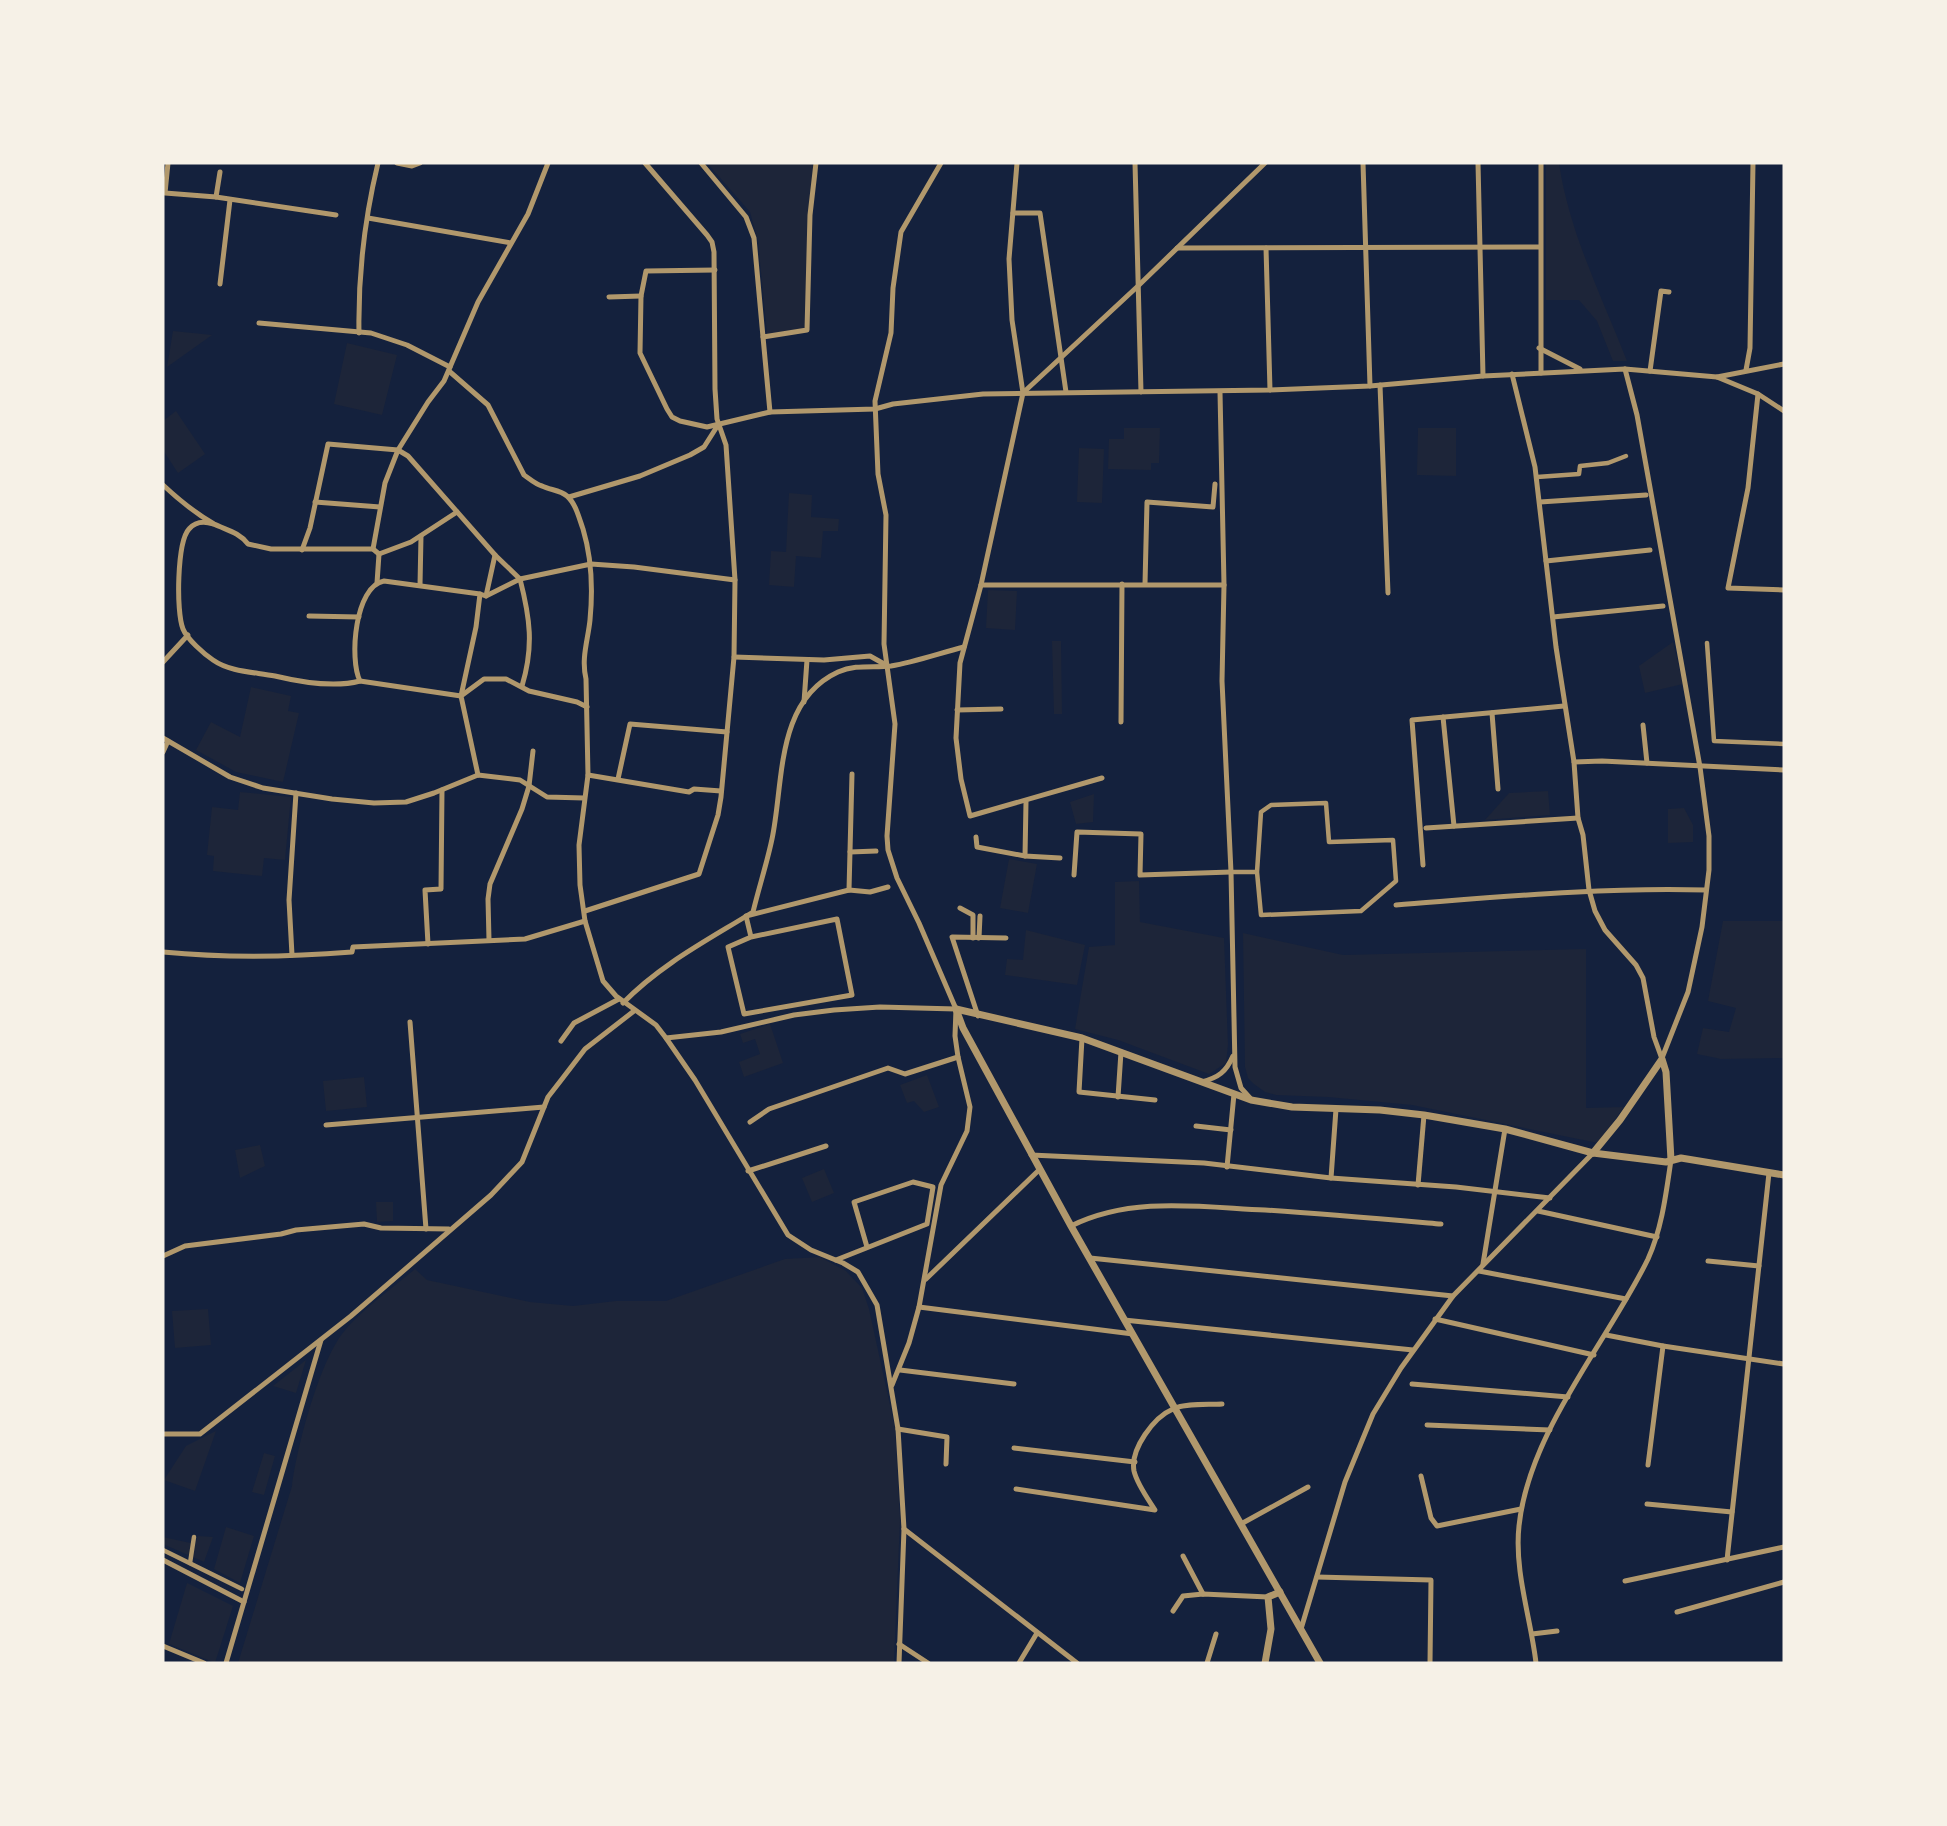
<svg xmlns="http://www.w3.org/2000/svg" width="1947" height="1826" font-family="Lora,serif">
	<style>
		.green { fill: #1d2539 }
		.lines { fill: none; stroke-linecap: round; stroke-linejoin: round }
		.pedestrian { stroke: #b1986c; stroke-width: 4.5 }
		.minor { stroke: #b1986c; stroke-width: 5 }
		.tertiary { stroke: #b1986c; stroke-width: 7 }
	</style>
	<rect width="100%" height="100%" fill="#14213d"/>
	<!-- green -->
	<g class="green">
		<path d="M707,163H814L809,215L805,328L767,334L758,241L750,212Z"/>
		<path d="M1546,163H1559C1569,232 1602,297 1627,361H1613L1597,321L1579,300H1546Z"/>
		<path d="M173,331L212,335L167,367Z"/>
		<path d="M347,343L397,355L382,415L334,404Z"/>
		<path d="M176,411L205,454L178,473L163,450V421Z"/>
		<path d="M1124,428H1160L1159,463H1151V470L1108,469L1109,439H1124Z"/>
		<path d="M1418,428H1456V476L1417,475Z"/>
		<path d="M1079,448L1104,449L1102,503L1077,502Z"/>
		<path d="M789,493L812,495L811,517L839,519L838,531H823L821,558L796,556L794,587L769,585L771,551L786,552Z"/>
		<path d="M988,590L1017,591L1015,630L986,628Z"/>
		<path d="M1052,641H1061L1062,714H1054Z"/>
		<path d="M1673,642L1683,684L1645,693L1639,666Z"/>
		<path d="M251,687L291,696L288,711L299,713L283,782L236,772L196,750L211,722L240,737Z"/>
		<path d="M1548,791L1550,815L1485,820L1509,793Z"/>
		<path d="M240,792L291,797L285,860L264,858L262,876L213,871L214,856L207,855L212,807L238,810Z"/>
		<path d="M1094,794L1093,822L1076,824L1070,802Z"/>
		<path d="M1684,808L1693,825V842L1668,843V809Z"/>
		<path d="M1009,859L1037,864L1028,913L1000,908Z"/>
		<path d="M1139,881L1140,922L1224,938L1228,1045L1226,1063L1209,1074L1118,1040L1075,1029L1089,947L1115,945V882Z"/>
		<path d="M1723,921H1784V1058L1721,1059L1697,1054L1703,1028L1729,1032L1736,1008L1708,1001Z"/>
		<path d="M1026,930L1085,945L1077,985L1005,975L1007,959L1023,960Z"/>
		<path d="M1243,933L1343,955L1586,949V1108L1624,1107L1598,1143L1412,1105L1328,1097L1276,1095L1265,1092L1254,1084L1248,1078L1245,1067Z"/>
		<path d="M770,1024L783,1063L744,1077L739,1062L760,1054L755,1039L743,1043L740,1034Z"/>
		<path d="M927,1075L939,1107L924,1112L914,1101L907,1103L900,1085Z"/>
		<path d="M364,1077L367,1107L326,1111L323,1081Z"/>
		<path d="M260,1145L265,1166L240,1178L235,1150Z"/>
		<path d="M824,1169L834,1193L812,1202L802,1178Z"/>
		<path d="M376,1202H393V1221L377,1222Z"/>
		<path d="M820,1257L846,1271L862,1288L869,1309L895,1428L900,1520L894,1663H238L292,1486C297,1446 320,1358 346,1329C363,1309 395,1286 415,1269L427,1280L530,1302L573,1306L616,1301H666L785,1259Z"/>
		<path d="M208,1309L211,1345L175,1348L172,1311Z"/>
		<path d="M306,1360L296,1393L273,1386Z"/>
		<path d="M216,1431L195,1491L164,1480L186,1446Z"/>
		<path d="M264,1453L275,1456L264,1495L252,1492Z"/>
		<path d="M226,1527L254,1536L240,1583L214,1569Z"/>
		<path d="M198,1536L213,1537L204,1562L163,1544V1537L195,1544Z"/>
		<path d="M187,1583L233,1606L215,1663L169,1644Z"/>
	</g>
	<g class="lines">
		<!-- pedestrian -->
		<g class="pedestrian">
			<path d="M1537,477L1579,474L1580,466L1608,463L1626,456"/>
			<path d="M1707,643L1714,741L1784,744"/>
			<path d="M1231,872H1257L1261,915L1361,911L1396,881L1393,840L1329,842L1326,803L1271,805L1261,812L1257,872"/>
			<path d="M163,1550L242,1589"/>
			<path d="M190,1563L194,1537"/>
		</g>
		<!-- minor -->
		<g class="minor">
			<path d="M168,163L165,193L216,197L220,172"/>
			<path d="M397,163L412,166L420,163"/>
			<path d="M701,163L746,217L754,238L763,337L807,330L810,215L816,163"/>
			<path d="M1017,163L1009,259L1012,320L1023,393L981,585L960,663L956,738L961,779L970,816L1102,778"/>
			<path d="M1135,163L1141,392"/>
			<path d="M1363,163L1370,386"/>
			<path d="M1478,163L1483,376"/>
			<path d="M216,197L336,215"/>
			<path d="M1013,213H1040L1066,392"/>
			<path d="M368,218L511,243"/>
			<path d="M1177,248L1540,247"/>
			<path d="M1266,248L1270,390"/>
			<path d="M715,270L646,271L641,296L640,353L667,409L672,417L680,421L707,427L770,412L875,409L893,404L983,394L1270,390L1370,386L1483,376L1625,369L1717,377L1784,364"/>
			<path d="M220,284L230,200"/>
			<path d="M609,297L641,296"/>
			<path d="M259,323L371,333L407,345L450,367"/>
			<path d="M359,333C358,277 365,217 378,163"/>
			<path d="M763,337L770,412"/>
			<path d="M1539,348L1580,369"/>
			<path d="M1625,369L1637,415L1700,767L1709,836V870L1702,927L1688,992L1662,1058"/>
			<path d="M1746,370L1750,348L1753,163"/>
			<path d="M449,371L488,405L524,475C530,479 535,484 542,486C550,490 560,490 567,496C576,504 579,518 583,529C592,559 593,589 590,620C588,640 581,658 586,679L588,775L579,845L580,885L585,921L603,981L616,996L656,1025L666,1038L695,1080L788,1235L811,1250L843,1263L858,1272L877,1305L898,1429L904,1529L899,1663"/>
			<path d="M1650,371L1661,291L1669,292"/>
			<path d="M1541,373V163"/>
			<path d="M1512,374L1535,467L1556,647L1574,762L1578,818L1583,835L1589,890L1595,911L1605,930L1636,965L1643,978L1654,1037L1662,1059"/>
			<path d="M1717,377L1758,394L1784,411"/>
			<path d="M1380,385L1388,593"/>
			<path d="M1025,391L1138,286L1265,163"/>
			<path d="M1220,392L1224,585L1222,681L1231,872L1235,1067L1241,1088L1250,1098"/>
			<path d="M1758,394L1748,488L1728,588L1784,590"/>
			<path d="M163,485C178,499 195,513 214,524C226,530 239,532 248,544L271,549H373L379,554"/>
			<path d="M569,497L640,476L690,455L704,447L718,425"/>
			<path d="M315,502L380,507"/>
			<path d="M1540,502L1646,495"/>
			<path d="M213,524C204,521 196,521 189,529C177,542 176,612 183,629C187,639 204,654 213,660C230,672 254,672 275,676C300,682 334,688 360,681"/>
			<path d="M373,549L385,483L398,450L428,402L444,381L478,302L528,214L548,163"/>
			<path d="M302,550L310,528L328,444L398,450L408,456L495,555L520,579L591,564L634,567L735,580"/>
			<path d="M379,554L411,542L457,512"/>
			<path d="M1546,561L1650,550"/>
			<path d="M384,581L480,594L476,627L461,696L360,681C349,659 355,586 384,581Z"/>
			<path d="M377,583L379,554"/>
			<path d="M1145,584L1147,502L1213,507L1215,484"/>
			<path d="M420,585L421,536"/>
			<path d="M981,585H1224"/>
			<path d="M480,594L486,596L520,579C530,618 534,646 522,686"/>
			<path d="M486,596L495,555"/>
			<path d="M309,616L359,617"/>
			<path d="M1553,617L1663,606"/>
			<path d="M734,657L824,660L870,656L886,665"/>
			<path d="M163,662L188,635"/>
			<path d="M804,702L807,660"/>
			<path d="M957,710L1001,709"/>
			<path d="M1492,713L1498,789"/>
			<path d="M1443,717L1454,826"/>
			<path d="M1121,722L1122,584"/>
			<path d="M1643,725L1647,763"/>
			<path d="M163,738L230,777L263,788L332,799L374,803L406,802L434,793L478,775L520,780L547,797L584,798"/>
			<path d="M163,752L168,741"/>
			<path d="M1574,762L1602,761L1784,770"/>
			<path d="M478,775L461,696L484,679H506L529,691L577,702L587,707"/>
			<path d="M588,775L689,792L694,789L721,791"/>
			<path d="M618,779L630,724L727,732"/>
			<path d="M1026,802L1025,856L1060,858"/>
			<path d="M1426,828L1578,818"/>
			<path d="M976,837L977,847L1025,856"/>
			<path d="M850,852L876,851"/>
			<path d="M1423,865L1412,720L1564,706"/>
			<path d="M1074,875L1077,832L1141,834L1140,875L1231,872"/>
			<path d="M849,890L852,774"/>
			<path d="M1396,905C1500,897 1602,887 1706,890"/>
			<path d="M960,908L973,915V938"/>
			<path d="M585,911L699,874L718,815L721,797L734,657L735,580L726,445L717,419L715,389L714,252L712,242L707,235L645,163"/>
			<path d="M751,937L728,947L744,1014L852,995L837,919L751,937L746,916L849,890L870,892L888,887"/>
			<path d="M979,938L980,916"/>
			<path d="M489,940L488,899L490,884L522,809L529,786L533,751"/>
			<path d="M428,944L425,890L441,889L442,790"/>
			<path d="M163,952C225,958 290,957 352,952L353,947L525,939L585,921"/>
			<path d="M292,955L289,900L296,793"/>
			<path d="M623,1003C661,964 708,940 753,912C759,887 767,863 772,839C784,783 775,701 838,672C856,664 873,668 891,666C915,662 940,653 964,647"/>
			<path d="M978,1016L952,937L1006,938"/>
			<path d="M410,1022L426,1229"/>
			<path d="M666,1038L721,1032L794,1015L834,1010L880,1007L956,1009"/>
			<path d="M1082,1038L1079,1092L1155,1100"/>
			<path d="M561,1041L574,1023L619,999"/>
			<path d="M1202,1082C1219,1077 1226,1072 1233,1056"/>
			<path d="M1118,1097L1121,1052"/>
			<path d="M750,1122L769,1109L888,1068L905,1074L958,1057"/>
			<path d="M326,1125L544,1107"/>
			<path d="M1196,1126L1231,1130"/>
			<path d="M1031,1155L1204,1163L1331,1178L1456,1187L1550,1198"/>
			<path d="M1227,1167L1234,1094"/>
			<path d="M748,1171L826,1146"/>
			<path d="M1331,1178L1336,1109"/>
			<path d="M1418,1185L1424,1115"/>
			<path d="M1538,1211L1657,1237"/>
			<path d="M1071,1226C1131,1196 1200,1207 1265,1210C1324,1214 1382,1219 1441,1224"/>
			<path d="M163,1256L185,1246L281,1234L296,1230L364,1224L381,1228L449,1229"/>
			<path d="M1090,1258L1453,1296"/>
			<path d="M836,1260L927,1224L933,1187L913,1182L854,1202L867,1247"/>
			<path d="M1708,1261L1759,1266"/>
			<path d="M1483,1264L1505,1129"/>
			<path d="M1479,1271L1626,1299"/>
			<path d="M926,1279L1039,1170"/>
			<path d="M919,1307L1133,1334"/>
			<path d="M1435,1319L1594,1355"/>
			<path d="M1124,1320L1413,1350"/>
			<path d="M1606,1335L1663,1346L1784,1364"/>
			<path d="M900,1370L1014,1384"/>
			<path d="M1412,1384L1568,1397"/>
			<path d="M892,1385L909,1343L919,1307L941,1185L967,1131L970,1107L958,1057L955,1036L956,1009L919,923L897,878L888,850L887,836L895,724L884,644L886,515L878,474L875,401L891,333L893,288L901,232L941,163"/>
			<path d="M1427,1425L1550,1430"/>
			<path d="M898,1429L947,1437L946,1464"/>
			<path d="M163,1434H200L351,1316L491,1195L522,1162L548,1097L562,1079L585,1049L634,1011"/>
			<path d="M1014,1448L1135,1462"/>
			<path d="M1648,1465L1663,1346"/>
			<path d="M1421,1476L1431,1518L1437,1526L1521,1509"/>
			<path d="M1016,1489L1155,1510C1148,1499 1137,1484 1134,1471C1130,1449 1154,1417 1173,1409C1186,1403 1208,1405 1222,1404"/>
			<path d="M1647,1504L1732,1512"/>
			<path d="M1241,1524L1308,1487"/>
			<path d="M904,1529L1077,1663"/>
			<path d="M1183,1556L1203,1594"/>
			<path d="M163,1560L244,1602"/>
			<path d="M1727,1560L1769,1173"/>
			<path d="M1317,1577L1431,1580L1430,1663"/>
			<path d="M1625,1581L1784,1547"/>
			<path d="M1173,1611L1183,1596L1203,1594L1268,1597"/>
			<path d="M1677,1612L1784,1582"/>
			<path d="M1301,1629L1345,1482L1373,1414L1401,1368L1453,1296L1593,1153"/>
			<path d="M1532,1634L1557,1631"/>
			<path d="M899,1644L928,1663"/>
			<path d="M163,1646L204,1663"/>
			<path d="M226,1663L321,1340"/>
			<path d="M1019,1663L1037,1633"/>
			<path d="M1207,1663L1216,1634"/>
			<path d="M1536,1663C1531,1619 1514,1571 1519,1526C1529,1431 1607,1343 1648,1259C1662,1228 1666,1194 1671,1160"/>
		</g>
		<!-- tertiary -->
		<g class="tertiary">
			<path d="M956,1009L1082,1038L1251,1100L1292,1107L1380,1110L1424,1115L1505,1129L1593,1153L1666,1162L1681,1158L1784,1175"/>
			<path d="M956,1009L963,1028L1071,1226L1320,1663"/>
			<path d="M1593,1153L1620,1120L1662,1059L1666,1072L1671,1160"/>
			<path d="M1265,1663L1271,1629L1268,1597L1280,1592"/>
		</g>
	</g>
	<!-- border -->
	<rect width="1947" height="1826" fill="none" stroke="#f6f1e7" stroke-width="329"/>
</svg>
